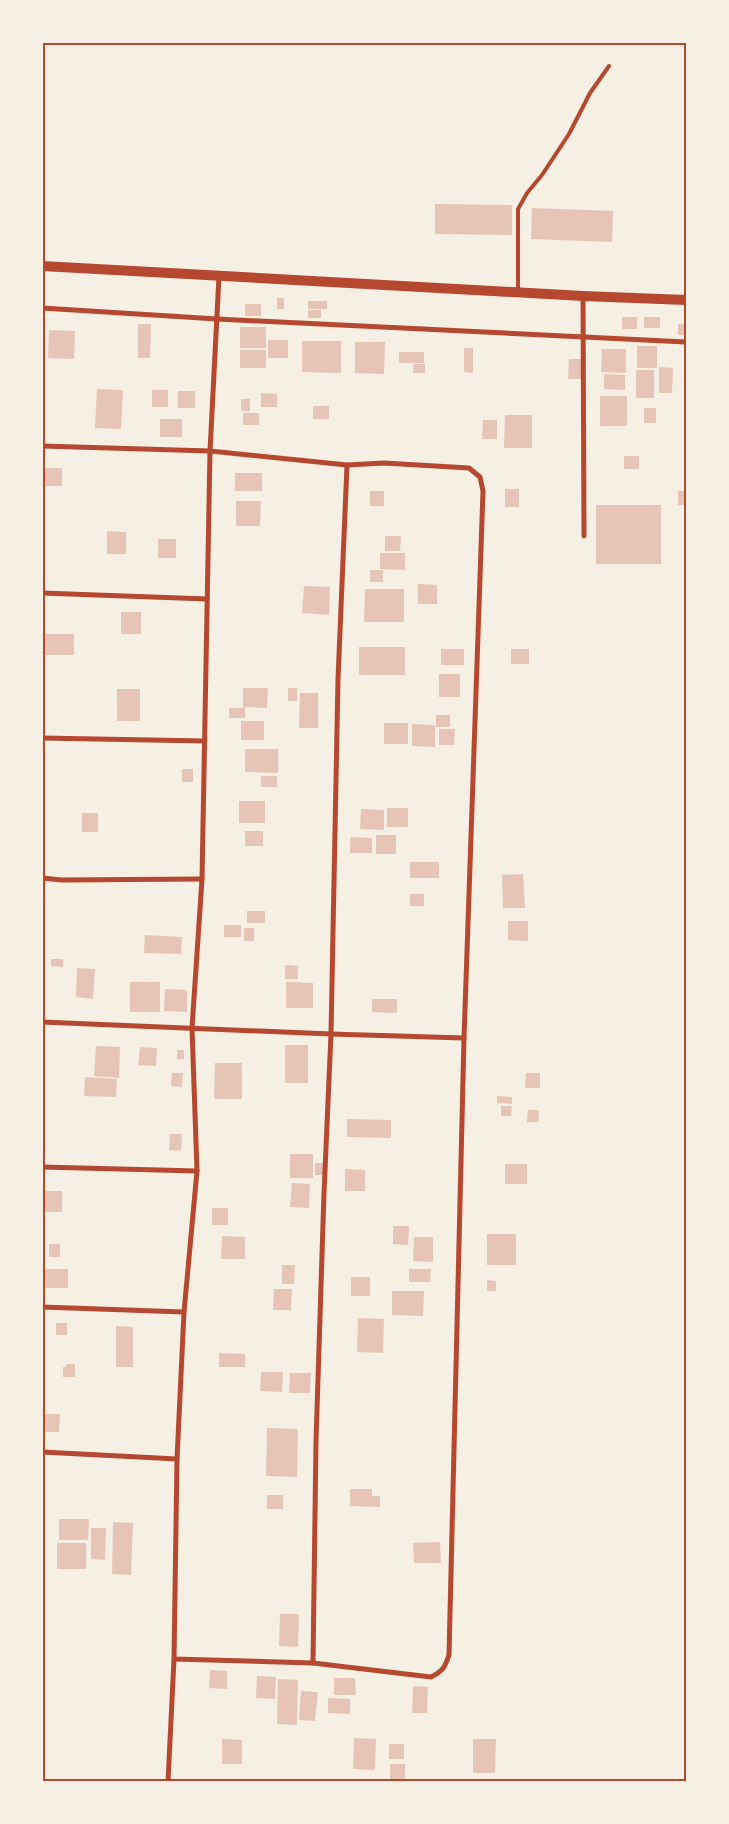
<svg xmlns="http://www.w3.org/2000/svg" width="729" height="1824" font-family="'Archivo Narrow',sans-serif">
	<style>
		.building { fill: #e6c5b7 }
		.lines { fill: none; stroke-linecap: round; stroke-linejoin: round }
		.service { stroke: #b5482f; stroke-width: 4 }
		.minor { stroke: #b5482f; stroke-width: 5 }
		.secondary { stroke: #b5482f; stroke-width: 10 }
		.neatline { fill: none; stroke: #b5482f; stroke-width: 2 }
	</style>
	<rect width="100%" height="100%" fill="#f6efe4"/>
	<!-- building -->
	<g class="building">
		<path d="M435,204L512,205V235L435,234Z"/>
		<path d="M532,208L613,211L612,242L531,239Z"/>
		<rect x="277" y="298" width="7" height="11"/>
		<rect x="308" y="301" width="19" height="8"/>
		<rect x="245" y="304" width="16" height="12"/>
		<rect x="308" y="310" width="13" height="8"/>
		<rect x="622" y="317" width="15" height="12"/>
		<rect x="644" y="317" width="16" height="11"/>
		<path d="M138,324H151L150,358H138Z"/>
		<rect x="678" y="324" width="8" height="11"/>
		<rect x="240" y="327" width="26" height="21"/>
		<path d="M49,330L75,331L74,359L48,358Z"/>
		<rect x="268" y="340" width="20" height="18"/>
		<path d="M302,341H341V373L302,372Z"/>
		<path d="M355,342H385L384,374L355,373Z"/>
		<rect x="637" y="346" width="20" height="22"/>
		<path d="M464,348H473V373L464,372Z"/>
		<path d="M602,349H626V373L601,372Z"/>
		<rect x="240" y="350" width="26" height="18"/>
		<rect x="399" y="352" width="25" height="11"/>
		<path d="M569,359H582V379H568Z"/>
		<path d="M414,364H425V373H413Z"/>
		<path d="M659,367L673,368L672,393H659Z"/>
		<rect x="636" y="370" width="18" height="28"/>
		<path d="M604,374L625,375V390L604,389Z"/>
		<path d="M97,389L123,390L121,429L95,428Z"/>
		<rect x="152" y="390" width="16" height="17"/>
		<rect x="178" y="391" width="17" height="17"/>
		<path d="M261,393L277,394V407H261Z"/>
		<rect x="600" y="396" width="27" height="30"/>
		<rect x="241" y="399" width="9" height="12"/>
		<rect x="313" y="406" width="16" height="13"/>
		<rect x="644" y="408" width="12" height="15"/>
		<rect x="243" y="413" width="16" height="12"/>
		<path d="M505,415H532V448H504Z"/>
		<rect x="160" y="419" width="22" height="18"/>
		<path d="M483,420H497V439H482Z"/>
		<rect x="624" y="456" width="15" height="13"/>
		<rect x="42" y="468" width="20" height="18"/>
		<rect x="235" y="473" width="27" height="18"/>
		<rect x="505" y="489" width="14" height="18"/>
		<rect x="370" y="491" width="14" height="15"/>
		<rect x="678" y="491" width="8" height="14"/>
		<path d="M236,501H261L260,526H236Z"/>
		<rect x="596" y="505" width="65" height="59"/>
		<path d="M107,531L126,532V554H107Z"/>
		<path d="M385,536H401L400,551H385Z"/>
		<rect x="158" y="539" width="18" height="19"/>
		<path d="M380,553H405V570L380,569Z"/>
		<rect x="370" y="570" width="13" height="12"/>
		<path d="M418,584L437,585V604H418Z"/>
		<path d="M304,586L330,587L329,615L302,613Z"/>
		<path d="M365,589H404V622H364Z"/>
		<rect x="121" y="612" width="20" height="22"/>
		<rect x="42" y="634" width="32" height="21"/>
		<rect x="359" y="647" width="46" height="28"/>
		<rect x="441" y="649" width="23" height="16"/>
		<rect x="511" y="649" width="18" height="15"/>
		<rect x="439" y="674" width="21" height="23"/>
		<path d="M243,688H268L267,708L245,707V718H229V708H243Z"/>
		<rect x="288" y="688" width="9" height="13"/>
		<rect x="117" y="689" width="23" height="32"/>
		<path d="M300,693H318V728H299Z"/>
		<rect x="436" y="715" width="14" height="12"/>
		<rect x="241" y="721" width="23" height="19"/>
		<rect x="384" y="723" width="24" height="21"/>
		<path d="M412,724L435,725V747L412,746Z"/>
		<path d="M439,729H455L454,745H439Z"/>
		<path d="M245,749H278V773L245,772Z"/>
		<rect x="182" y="769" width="11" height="13"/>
		<rect x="261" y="776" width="16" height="11"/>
		<rect x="239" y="801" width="26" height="22"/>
		<rect x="387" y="808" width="21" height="19"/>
		<path d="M361,809L384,810V830L360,829Z"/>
		<rect x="82" y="813" width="16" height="19"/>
		<rect x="245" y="831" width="18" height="15"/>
		<rect x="376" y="835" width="20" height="19"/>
		<path d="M350,837L372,838V853H350Z"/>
		<rect x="410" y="862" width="29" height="16"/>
		<path d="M523,874L525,908H503L502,875Z"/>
		<rect x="410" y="894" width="14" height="12"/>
		<rect x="247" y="911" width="18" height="12"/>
		<path d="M508,921H528V941L508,940Z"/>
		<rect x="224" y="925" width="17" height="12"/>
		<rect x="244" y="928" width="10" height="13"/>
		<path d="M145,935L182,937L181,954L144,953Z"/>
		<path d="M51,959H63V967L51,966Z"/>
		<path d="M285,965L298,966V979H285Z"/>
		<path d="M77,968L95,969L93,999L76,997Z"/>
		<rect x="130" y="982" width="30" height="30"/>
		<path d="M286,982L313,983V1008H286Z"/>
		<path d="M165,989L187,990V1012L164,1011Z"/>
		<path d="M372,999H397V1013L372,1012Z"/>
		<rect x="285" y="1045" width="23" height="38"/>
		<path d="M96,1046L120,1047L119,1078L94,1076Z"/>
		<path d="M140,1047L157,1048L156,1066L138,1065Z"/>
		<rect x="177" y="1050" width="7" height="9"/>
		<path d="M215,1063H242V1099H214Z"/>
		<path d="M172,1073H183L182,1087L171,1086Z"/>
		<path d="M526,1073H540V1088H525Z"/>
		<path d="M85,1077L117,1079L116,1097L84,1096Z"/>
		<path d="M497,1096L512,1097V1104L497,1103Z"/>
		<path d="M501,1106H512L511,1116H501Z"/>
		<path d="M528,1110H539L538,1122H527Z"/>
		<path d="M347,1119L391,1120V1138L347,1137Z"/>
		<path d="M170,1134H182L181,1151L169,1150Z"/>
		<rect x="290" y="1154" width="23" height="24"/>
		<rect x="315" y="1163" width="9" height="12"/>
		<rect x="505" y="1164" width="22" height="20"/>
		<path d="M345,1169L365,1170V1191H345Z"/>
		<path d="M292,1183L310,1184L309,1208L290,1207Z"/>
		<rect x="45" y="1191" width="17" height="21"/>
		<rect x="212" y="1208" width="16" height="17"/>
		<path d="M393,1226H409L408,1245L393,1244Z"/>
		<rect x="487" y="1234" width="29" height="31"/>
		<path d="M222,1236L245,1237V1259H221Z"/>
		<path d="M414,1237H433V1262L413,1261Z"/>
		<rect x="49" y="1244" width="11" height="13"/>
		<path d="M282,1265H295L294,1284H282Z"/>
		<rect x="42" y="1269" width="26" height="19"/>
		<path d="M409,1269H431L430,1282H409Z"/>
		<rect x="351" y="1277" width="19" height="19"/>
		<path d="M487,1280L496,1281V1291H487Z"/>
		<path d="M274,1289H292L291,1310H273Z"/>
		<path d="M392,1291H424L423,1316L392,1315Z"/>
		<path d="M358,1318L384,1319L383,1353L357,1352Z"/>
		<rect x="56" y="1323" width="11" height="12"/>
		<path d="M116,1326L133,1327V1367H116Z"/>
		<path d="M219,1353L245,1354V1367H219Z"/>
		<path d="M66,1364H75V1377H63V1367H66Z"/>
		<path d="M261,1372H283L282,1392L260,1391Z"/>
		<path d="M290,1373H311L310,1393H289Z"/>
		<path d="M42,1414H60L59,1432H42Z"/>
		<path d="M267,1428L298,1429L297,1477L266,1476Z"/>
		<path d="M350,1489H372V1496H380V1507L350,1506Z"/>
		<rect x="267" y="1495" width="16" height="14"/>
		<path d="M59,1519H89L88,1540H59Z"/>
		<path d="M113,1522L133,1523L131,1575L112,1574Z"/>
		<path d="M91,1528H106L105,1560L91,1559Z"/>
		<path d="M440,1542L441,1563H414L413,1543Z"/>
		<rect x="57" y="1543" width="29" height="26"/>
		<path d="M280,1614H299L298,1647L279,1646Z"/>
		<path d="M210,1670L227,1671V1689L209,1688Z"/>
		<path d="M257,1676L276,1677L275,1699L256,1698Z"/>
		<path d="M334,1678H355L356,1695H334Z"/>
		<path d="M278,1679L298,1680L297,1725L277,1724Z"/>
		<path d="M413,1686L428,1687L427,1713H412Z"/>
		<path d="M301,1691L318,1692L315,1721L299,1720Z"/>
		<path d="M328,1698L350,1699V1714L328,1713Z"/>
		<path d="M354,1738L376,1739L375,1770L353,1769Z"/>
		<path d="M222,1739L242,1740V1764H222Z"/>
		<path d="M473,1739H496L495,1773H473Z"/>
		<rect x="389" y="1744" width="15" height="15"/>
		<rect x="390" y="1764" width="15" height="16"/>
	</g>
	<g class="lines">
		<!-- service -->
		<path class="service" d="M518,291V209L527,193L542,175L569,134L590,93L609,66"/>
		<!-- minor -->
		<g class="minor">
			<path d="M583,296L584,536"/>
			<path d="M42,308L217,319L686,342"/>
			<path d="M42,446L210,451L347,465L384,463L469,468L480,477L483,491L464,1038L449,1655C445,1667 443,1671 431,1677L313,1663"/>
			<path d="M42,593L207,599"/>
			<path d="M42,738L205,741"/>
			<path d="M42,878L62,880L202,879"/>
			<path d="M42,1022L331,1034L464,1038"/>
			<path d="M42,1167L197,1171"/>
			<path d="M42,1307L184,1312"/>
			<path d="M42,1452L177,1459"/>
			<path d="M174,1659L313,1663L316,1441L324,1193L331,1034L338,679L347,465"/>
			<path d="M168,1782L174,1659L177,1459L184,1312L197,1171L192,1028L202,879L210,451L219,276"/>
		</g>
		<!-- secondary -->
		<path class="secondary" d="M42,266L583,296L686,300"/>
	</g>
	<!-- border -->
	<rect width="729" height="1824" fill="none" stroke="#f6efe4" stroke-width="88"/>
	<rect x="44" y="44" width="641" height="1736" class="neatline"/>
</svg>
